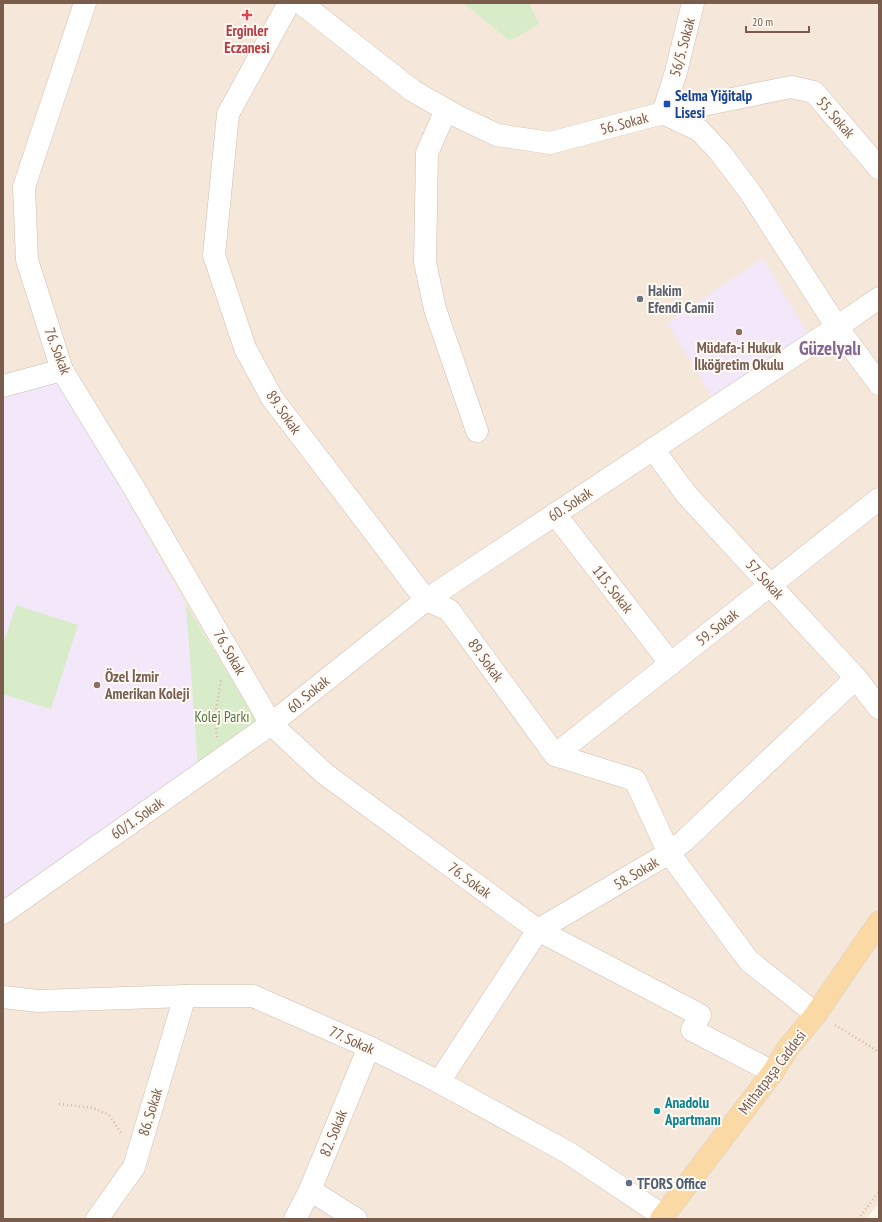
<svg xmlns="http://www.w3.org/2000/svg" width="882" height="1222" font-family="'PT Sans Narrow',sans-serif">
	<style>
		.residential { fill: #f5e8da }
		.education { fill: #f3e8fa }
		.green { fill: #d8ecc9 }
		.lines { fill: none; stroke-linecap: round; stroke-linejoin: round }
		.street-casing { stroke: #d1beb0; stroke-width: 23 }
		.secondary-casing { stroke: #d6c0b0; stroke-width: 23 }
		.primary-casing { stroke: #dad1cd; stroke-width: 23 }
		.path { stroke: #d9b8a5; stroke-width: 2.5; stroke-dasharray: 1 3; stroke-linecap: butt }
		.street { stroke: #fff; stroke-width: 22 }
		.secondary { stroke: #fff; stroke-width: 22 }
		.primary { stroke: #fbd9a5; stroke-width: 22 }
		.health-dot { fill: #e0444e; stroke: #fffaf3; stroke-width: 1.5 }
		.transit-dot { fill: #1a4fb4; stroke: #fffaf3; stroke-width: 1.5 }
		.worship-dot { fill: #6b7280; stroke: #fffaf3; stroke-width: 1.5 }
		.education-dot { fill: #8d6e63; stroke: #fffaf3; stroke-width: 1.5 }
		.culture-dot { fill: #0f9aa8; stroke: #fffaf3; stroke-width: 1.5 }
		.service-dot { fill: #5c6f8a; stroke: #fffaf3; stroke-width: 1.5 }
		.labels { text-anchor: middle; dominant-baseline: central; stroke-width: 4; stroke-linejoin: round; paint-order: stroke }
		.health-label { font-size: 15px; font-weight: bold; fill: #be3a42; stroke: #fffaf3 }
		.street-label { font-size: 15px; fill: #7a5c4d; stroke: #fffaf3 }
		.transit-label { font-size: 15px; font-weight: bold; fill: #164399; stroke: #fffaf3; text-anchor: start }
		.worship-label { font-size: 15px; font-weight: bold; fill: #5b616d; stroke: #fffaf3; text-anchor: start }
		.education-label { font-size: 15px; font-weight: bold; fill: #785e54; stroke: #fffaf3 }
		.park-label { font-size: 15px; fill: #537a41; stroke: #fffaf3 }
		.culture-label { font-size: 15px; font-weight: bold; fill: #0d838f; stroke: #fffaf3; text-anchor: start }
		.service-label { font-size: 15px; font-weight: bold; fill: #4e5e75; stroke: #fffaf3; text-anchor: start }
		.district-label { font-size: 19px; font-weight: bold; fill: #846695; stroke: #fffaf3 }
	</style>
	<rect width="100%" height="100%" fill="#fdf6ec"/>
	<!-- residential -->
	<path class="residential" d="M3,3H879V1203L866,1219H3Z"/>
	<!-- education -->
	<g class="education">
		<path d="M763,258L812,341L717,404L667,323Z"/>
		<path d="M61,380L186,605L198,765L3,901V393Z"/>
	</g>
	<!-- green -->
	<g class="green">
		<path d="M463,3H529L539,24L510,41Z"/>
		<path d="M16,605L78,625L51,709L3,694V645Z"/>
		<path d="M186,605L259,724L198,765Z"/>
	</g>
	<g class="lines">
		<!-- street casing -->
		<g class="street-casing">
			<g id="street">
				<path d="M85,3L24,187L27,260L62,370L134,488L271,724L325,774L538,930L700,1015L692,1030L773,1072"/>
				<path d="M289,3L228,114L214,255L245,348L272,398L426,600L449,610L555,755"/>
				<path d="M446,110L427,153L425,262L435,309L477,431"/>
				<path d="M663,113L676,72L693,3"/>
				<path d="M3,386L62,370"/>
				<path d="M653,449L686,494L856,678L879,708"/>
				<path d="M555,514L671,664"/>
				<path d="M555,755L879,499"/>
				<path d="M555,755L635,780L669,853L749,961L816,1014"/>
				<path d="M3,913L271,724L426,600L837,327L879,298"/>
				<path d="M3,997L38,1001L185,996H253L369,1047L439,1082L569,1153L663,1216"/>
				<path d="M439,1082L538,930L669,853L684,841L856,678"/>
				<path d="M310,1190L356,1219"/>
				<path d="M97,1219L134,1167L185,996"/>
				<path d="M295,1219L310,1190L369,1047"/>
			</g>
		</g>
		<!-- secondary casing -->
		<g class="secondary-casing">
			<g id="secondary">
				<path d="M301,3L413,91L459,117L497,135L550,143L663,113L791,87L814,92L879,168"/>
				<path d="M663,113L699,130L719,151L750,192L837,327L879,384"/>
			</g>
		</g>
		<!-- primary casing -->
		<g class="primary-casing">
			<path id="primary" d="M661,1219L773,1072L788,1048L816,1014L879,922"/>
		</g>
		<!-- path -->
		<g class="path">
			<path d="M217,737L215,716L221,680"/>
			<path d="M835,1025L879,1052"/>
			<path d="M59,1104L93,1108L109,1115L121,1133"/>
			<path d="M858,1219L879,1192"/>
		</g>
		<!-- street -->
		<use href="#street" class="street"/>
		<!-- secondary -->
		<use href="#secondary" class="secondary"/>
		<!-- primary -->
		<use href="#primary" class="primary"/>
	</g>
	<!-- markers -->
	<path class="health-dot" d="M245 9h4v4h4v4h-4v4h-4v-4h-4v-4h4z"/>
	<rect class="transit-dot" x="663" y="100" width="8" height="8" rx="2"/>
	<circle class="worship-dot" cx="640" cy="299" r="4"/>
	<g class="education-dot">
		<circle cx="739" cy="332" r="4"/>
		<circle cx="97" cy="685" r="4"/>
	</g>
	<circle class="culture-dot" cx="657" cy="1111" r="4"/>
	<circle class="service-dot" cx="629" cy="1183" r="4"/>
	<g class="labels">
		<!-- health labels -->
		<g class="health-label">
			<text x="247" y="30">Erginler<tspan x="247" dy="17">Eczanesi</tspan></text>
		</g>
		<!-- street labels -->
		<g class="street-label">
			<text transform="translate(682 47) rotate(-75)">56/5. Sokak</text>
			<text transform="translate(836 117) rotate(49)">55. Sokak</text>
			<text transform="translate(624 123) rotate(-15)">56. Sokak</text>
			<text transform="translate(58 351) rotate(69)">76. Sokak</text>
			<text transform="translate(284 412) rotate(55)">89. Sokak</text>
			<text transform="translate(570 504) rotate(-33)">60. Sokak</text>
			<text transform="translate(765 579) rotate(47)">57. Sokak</text>
			<text transform="translate(613 589) rotate(52)">115. Sokak</text>
			<text transform="translate(717 627) rotate(-38)">59. Sokak</text>
			<text transform="translate(230 652) rotate(60)">76. Sokak</text>
			<text transform="translate(486 660) rotate(54)">89. Sokak</text>
			<text transform="translate(308 694) rotate(-39)">60. Sokak</text>
			<text transform="translate(137 818) rotate(-35)">60/1. Sokak</text>
			<text transform="translate(636 873) rotate(-31)">58. Sokak</text>
			<text transform="translate(470 880) rotate(36)">76. Sokak</text>
			<text transform="translate(352 1040) rotate(24)">77. Sokak</text>
			<text transform="translate(772 1072) rotate(-53)">Mithatpaşa Caddesi</text>
			<text transform="translate(150 1112) rotate(-73)">86. Sokak</text>
			<text transform="translate(333 1133) rotate(-68)">82. Sokak</text>
		</g>
		<!-- transit labels -->
		<g class="transit-label">
			<text x="675" y="95">Selma Yiğitalp<tspan x="675" dy="17">Lisesi</tspan></text>
		</g>
		<!-- worship labels -->
		<g class="worship-label">
			<text x="648" y="290">Hakim<tspan x="648" dy="17">Efendi Camii</tspan></text>
		</g>
		<!-- education labels -->
		<g class="education-label">
			<text x="739" y="347">Müdafa-i Hukuk<tspan x="739" dy="17">İlköğretim Okulu</tspan></text>
			<text x="105" y="676" text-anchor="start">Özel İzmir<tspan x="105" dy="17">Amerikan Koleji</tspan></text>
		</g>
		<!-- park labels -->
		<g class="park-label">
			<text x="222" y="716">Kolej Parkı</text>
		</g>
		<!-- culture labels -->
		<g class="culture-label">
			<text x="665" y="1102">Anadolu<tspan x="665" dy="17">Apartmanı</tspan></text>
		</g>
		<!-- service labels -->
		<g class="service-label">
			<text x="637" y="1183">TFORS Office</text>
		</g>
		<!-- district labels -->
		<g class="district-label">
			<text x="830" y="348">Güzelyalı</text>
		</g>
	</g>
	<!-- border -->
	<rect width="882" height="1222" fill="none" stroke="#7a5c4d" stroke-width="8"/>
	<!-- scale -->
	<path d="M746 26v6h63v-6" fill="none" stroke="#7a5c4d" stroke-width="2"/>
	<text x="752" y="26" font-size="12" fill="#7a5c4d" stroke="#fffaf3" stroke-width="3" paint-order="stroke">20 m</text>
</svg>
